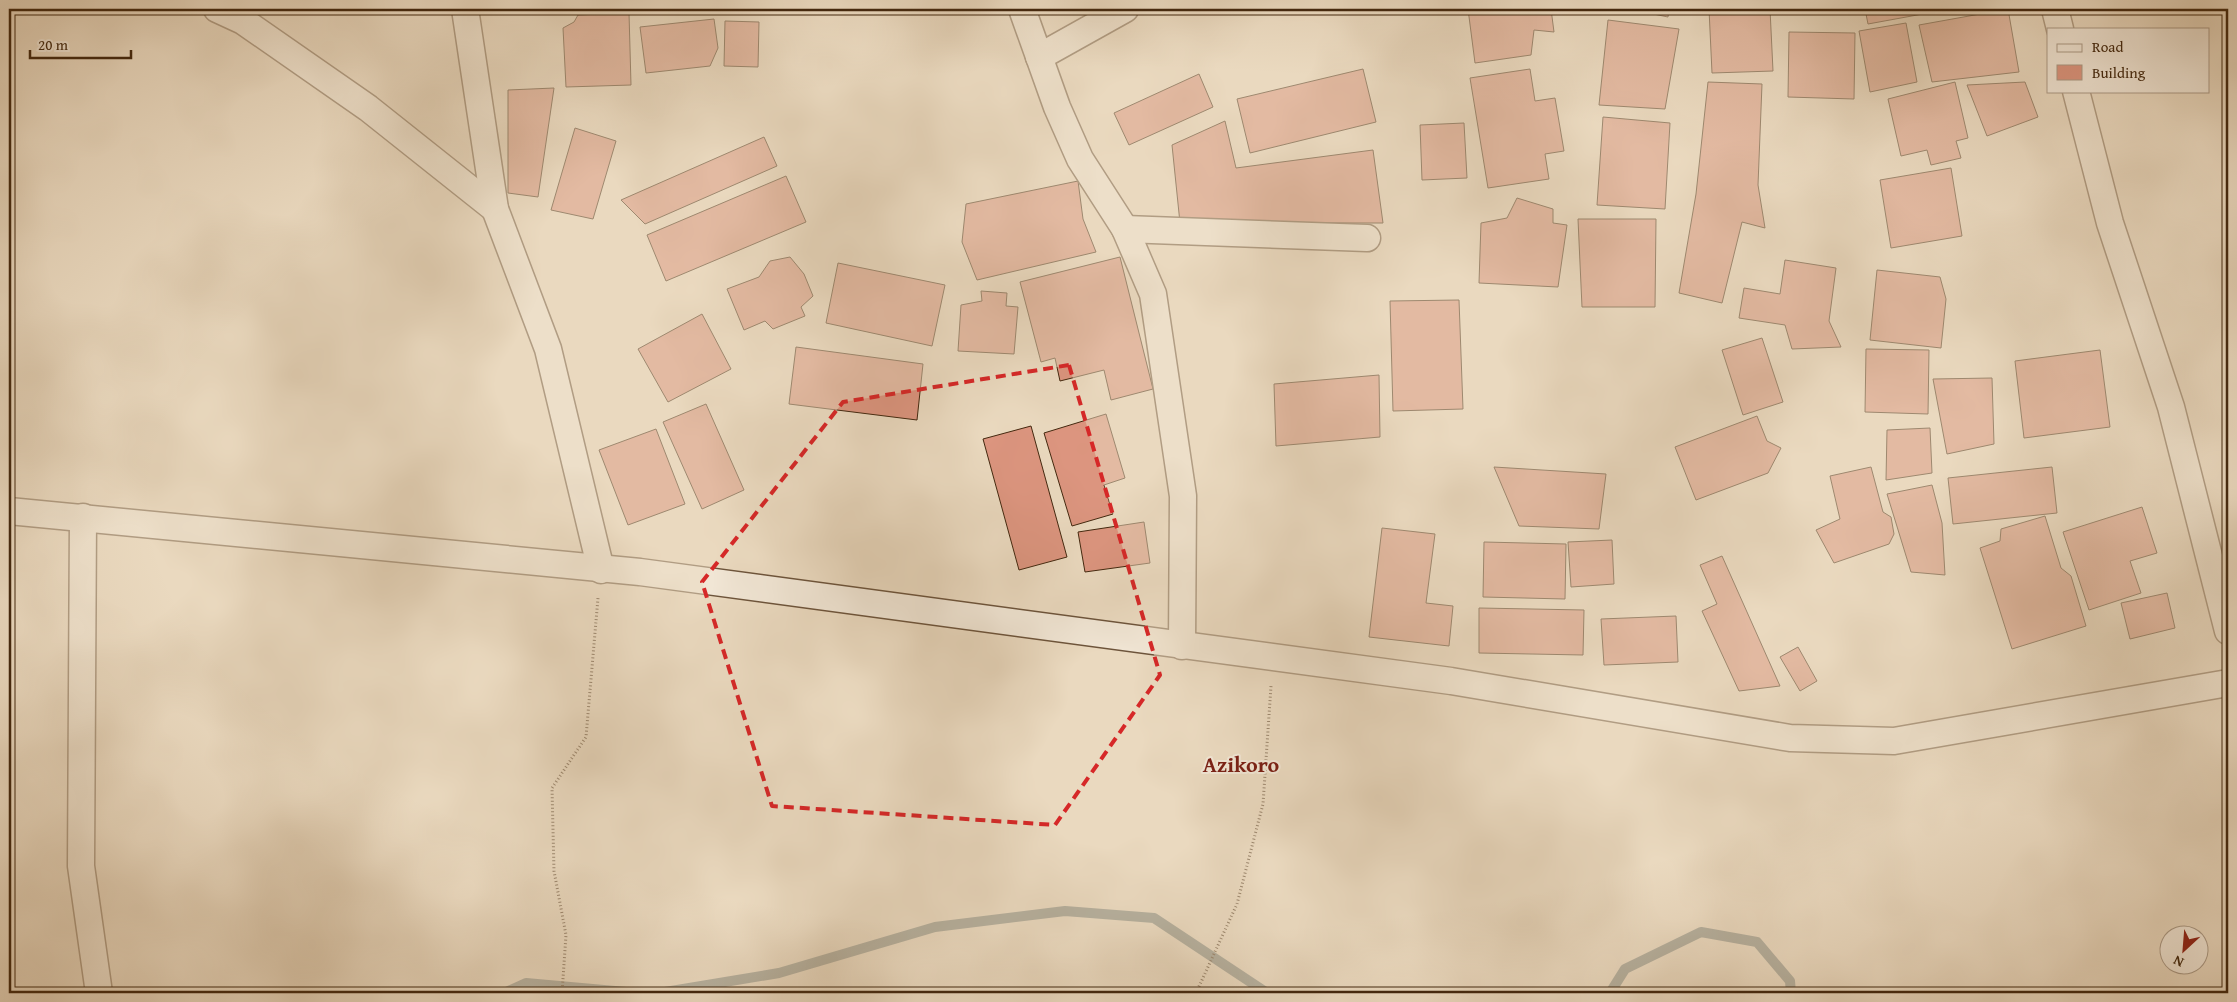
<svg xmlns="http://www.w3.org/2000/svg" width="2237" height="1002" font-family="'Gentium Book Plus',serif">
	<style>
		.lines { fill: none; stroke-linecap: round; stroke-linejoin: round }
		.stream { stroke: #787e76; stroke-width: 10 }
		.building { fill: #dc957f; stroke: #43280f }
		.minor-casing { stroke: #6d543b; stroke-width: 29 }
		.path { stroke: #43280f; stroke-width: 3; stroke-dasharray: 1 2.5; stroke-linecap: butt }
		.minor { stroke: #f1e6d5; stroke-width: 26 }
		.marked { fill: none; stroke: #d62828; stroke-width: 4; stroke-dasharray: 10 6; stroke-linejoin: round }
		.labels { text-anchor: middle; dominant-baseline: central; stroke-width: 4; stroke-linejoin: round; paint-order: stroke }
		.quarter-label { font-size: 22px; font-weight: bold; fill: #7a1f14; stroke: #f1e6d5 }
	</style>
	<rect width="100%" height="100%" fill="#ead9bf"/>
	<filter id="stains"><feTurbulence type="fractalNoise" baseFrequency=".004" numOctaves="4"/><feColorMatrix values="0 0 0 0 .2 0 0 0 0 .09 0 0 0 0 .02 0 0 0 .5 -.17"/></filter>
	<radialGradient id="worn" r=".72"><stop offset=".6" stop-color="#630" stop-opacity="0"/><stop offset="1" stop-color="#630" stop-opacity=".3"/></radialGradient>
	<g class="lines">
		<!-- stream -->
		<g class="stream">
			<path d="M504,993L526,983L637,993"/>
			<path d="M659,993L779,973L935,927L1065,911L1154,918L1267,993"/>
			<path d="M1610,993L1625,969L1701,932L1757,942L1790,981L1791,993"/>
		</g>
	</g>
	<!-- building -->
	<g class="building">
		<path d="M646,9H681L646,12Z"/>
		<path d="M1468,9H1551L1554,32L1534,30L1531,55L1475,63Z"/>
		<path d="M1629,9H1669L1668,17Z"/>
		<path d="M1709,9H1770L1773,71L1712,73Z"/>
		<path d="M1865,9H1950L1868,24Z"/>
		<path d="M2008,9L2019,72L1932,82L1919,25Z"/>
		<path d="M629,13L631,85L566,87L563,28L574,22L578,15Z"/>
		<path d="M714,19L718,48L710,66L646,73L640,27Z"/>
		<path d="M1608,20L1679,29L1665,109L1599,105Z"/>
		<path d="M725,21L759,22L758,67L724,66Z"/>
		<path d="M1906,23L1917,82L1870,92L1859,31Z"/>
		<path d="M1789,32L1855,33L1854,99L1788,97Z"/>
		<path d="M1363,69L1376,122L1250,153L1237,99Z"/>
		<path d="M1530,69L1535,101L1555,98L1564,151L1545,154L1549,179L1488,188L1470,78Z"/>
		<path d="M1199,74L1213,107L1129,145L1114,113Z"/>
		<path d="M1708,82L1762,84L1758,185L1765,228L1742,222L1722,303L1679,293L1696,194Z"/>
		<path d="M1955,82L1968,138L1956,141L1961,158L1931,165L1927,150L1901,156L1888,99Z"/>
		<path d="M2025,82L2038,117L1987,136L1967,85Z"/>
		<path d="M554,88L538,197L508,193V90Z"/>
		<path d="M1603,117L1670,123L1665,209L1597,205Z"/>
		<path d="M1225,121L1236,168L1373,150L1383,223H1180L1172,145Z"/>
		<path d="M1464,123L1467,178L1422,180L1420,125Z"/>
		<path d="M575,128L616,141L593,219L551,210Z"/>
		<path d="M764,137L777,166L645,224L621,200Z"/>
		<path d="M1951,168L1962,236L1891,248L1880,180Z"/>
		<path d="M786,176L806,222L666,281L647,235Z"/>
		<path d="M1078,181L1083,219L1096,252L977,280L962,242L966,204Z"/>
		<path d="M1517,198L1553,209V223L1567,225L1558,287L1479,283L1481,223L1507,218Z"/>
		<path d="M1578,219H1656L1655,307H1582Z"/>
		<path d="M790,257L804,274L813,296L801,307L805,316L773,329L765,321L744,330L727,289L759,277L770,261Z"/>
		<path d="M1120,257L1153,389L1111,400L1104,370L1060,381L1055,358L1041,362L1020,282Z"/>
		<path d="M1785,260L1836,268L1829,321L1841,347L1792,349L1785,325L1739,318L1744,288L1780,294Z"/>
		<path d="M838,263L945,285L932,346L826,323Z"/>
		<path d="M1877,270L1940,277L1946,299L1941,348L1870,340Z"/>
		<path d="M981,291L1007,293L1006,306L1018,307L1014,354L958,351L961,305L982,301Z"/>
		<path d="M1459,300L1463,409L1393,411L1390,301Z"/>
		<path d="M702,314L731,369L668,402L638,349Z"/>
		<path d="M1762,338L1783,402L1743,415L1722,350Z"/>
		<path d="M796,347L923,364L917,420L789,404Z"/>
		<path d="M1866,349L1929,350L1928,414L1865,412Z"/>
		<path d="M2100,350L2110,427L2024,438L2015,361Z"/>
		<path d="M1379,375L1380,437L1276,446L1274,384Z"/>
		<path d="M1992,378L1994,444L1947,454L1933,379Z"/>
		<path d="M706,404L744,490L702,509L663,422Z"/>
		<path d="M1106,414L1125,478L1104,485L1113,514L1072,526L1044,433Z"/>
		<path d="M1757,416L1767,441L1781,448L1768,473L1696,500L1675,447Z"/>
		<path d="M1031,426L1067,557L1019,570L983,439Z"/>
		<path d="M1930,428L1932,473L1886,480L1887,430Z"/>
		<path d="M656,429L685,504L628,525L599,450Z"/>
		<path d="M1494,467L1606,474L1599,529L1519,526Z"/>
		<path d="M1871,467L1883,512L1891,517L1894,534L1889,544L1834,563L1816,530L1840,519L1830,476Z"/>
		<path d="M2052,467L2057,513L1953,524L1948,478Z"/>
		<path d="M1932,485L1942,523L1945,575L1911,572L1887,494Z"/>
		<path d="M2142,507L2157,553L2130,561L2141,593L2089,610L2063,532Z"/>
		<path d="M2045,516L2061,568L2071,576L2086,626L2012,649L1980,548L2000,541L2001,529Z"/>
		<path d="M1144,522L1150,563L1085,572L1078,532Z"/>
		<path d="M1382,528L1435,534L1426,603L1453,606L1449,646L1369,637Z"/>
		<path d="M1612,540L1614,584L1571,587L1568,542Z"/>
		<path d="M1484,542L1566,544L1565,599L1483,597Z"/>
		<path d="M1722,556L1780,686L1739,691L1702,611L1717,604L1700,565Z"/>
		<path d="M2167,593L2175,628L2130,639L2121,603Z"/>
		<path d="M1479,608L1584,610L1583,655L1479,653Z"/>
		<path d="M1676,616L1678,662L1604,665L1601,619Z"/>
		<path d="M1798,647L1817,681L1800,691L1780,657Z"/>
	</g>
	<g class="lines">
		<!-- minor casing -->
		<g class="minor-casing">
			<g id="minor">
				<path d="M217,9L243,21L368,108L495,209"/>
				<path d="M465,9L495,209L548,349L601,570"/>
				<path d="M1022,9L1057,107L1080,159L1125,229L1153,294L1183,496L1182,646"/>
				<path d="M2055,9L2060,29"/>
				<path d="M1039,57L1125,9"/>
				<path d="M2076,91L2110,223L2171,407L2228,631"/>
				<path d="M1125,229L1367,238"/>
				<path d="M9,511L640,572L1451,681L1790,738L1894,741L2228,683"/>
				<path d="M83,517L81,866L99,993"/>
			</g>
		</g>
		<!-- path -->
		<g class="path">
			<path d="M562,993L566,935L554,871L552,788L586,737L598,598"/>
			<path d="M1196,993L1237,904L1263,804L1271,686"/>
		</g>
		<!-- minor -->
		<use href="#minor" class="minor"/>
	</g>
	<!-- marked area -->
	<path d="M0 0H2237V1002H0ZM1069,365L1160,675L1055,825L772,806L702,582L843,402Z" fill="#ead9bf" fill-opacity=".55" fill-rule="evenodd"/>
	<path class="marked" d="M1069,365L1160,675L1055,825L772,806L702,582L843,402Z"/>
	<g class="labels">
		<!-- quarter labels -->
		<g class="quarter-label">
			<text x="1241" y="764">Azikoro</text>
		</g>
	</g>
	<!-- margin -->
	<rect width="2237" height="1002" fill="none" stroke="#ead9bf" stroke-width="30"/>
	<rect x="10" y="10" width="2217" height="982" fill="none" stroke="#43280f" stroke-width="2.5"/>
	<rect x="15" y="15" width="2207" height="972" fill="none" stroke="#43280f"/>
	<!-- legend -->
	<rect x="2047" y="28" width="162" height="65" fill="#f1e6d5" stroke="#ab9a86"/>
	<rect x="2057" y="44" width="25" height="8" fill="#f1e6d5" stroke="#ab9a86"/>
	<text x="2092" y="52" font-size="15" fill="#43280f">Road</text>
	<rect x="2057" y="65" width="25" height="15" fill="#dc957f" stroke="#ab9a86"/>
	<text x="2092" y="78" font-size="15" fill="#43280f">Building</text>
	<!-- north arrow -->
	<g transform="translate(2184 950) rotate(206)"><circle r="24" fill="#f1e6d5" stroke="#ab9a86"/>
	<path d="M0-4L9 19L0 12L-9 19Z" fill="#8f2418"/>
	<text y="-8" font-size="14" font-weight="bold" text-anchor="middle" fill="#43280f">N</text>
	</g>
	<!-- scale -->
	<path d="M30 50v8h101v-8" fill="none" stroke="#43280f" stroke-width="2.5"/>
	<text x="38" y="50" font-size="15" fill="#43280f" stroke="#f1e6d5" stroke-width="4" paint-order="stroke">20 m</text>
	<rect width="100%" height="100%" filter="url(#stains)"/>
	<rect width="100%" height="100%" fill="url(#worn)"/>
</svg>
